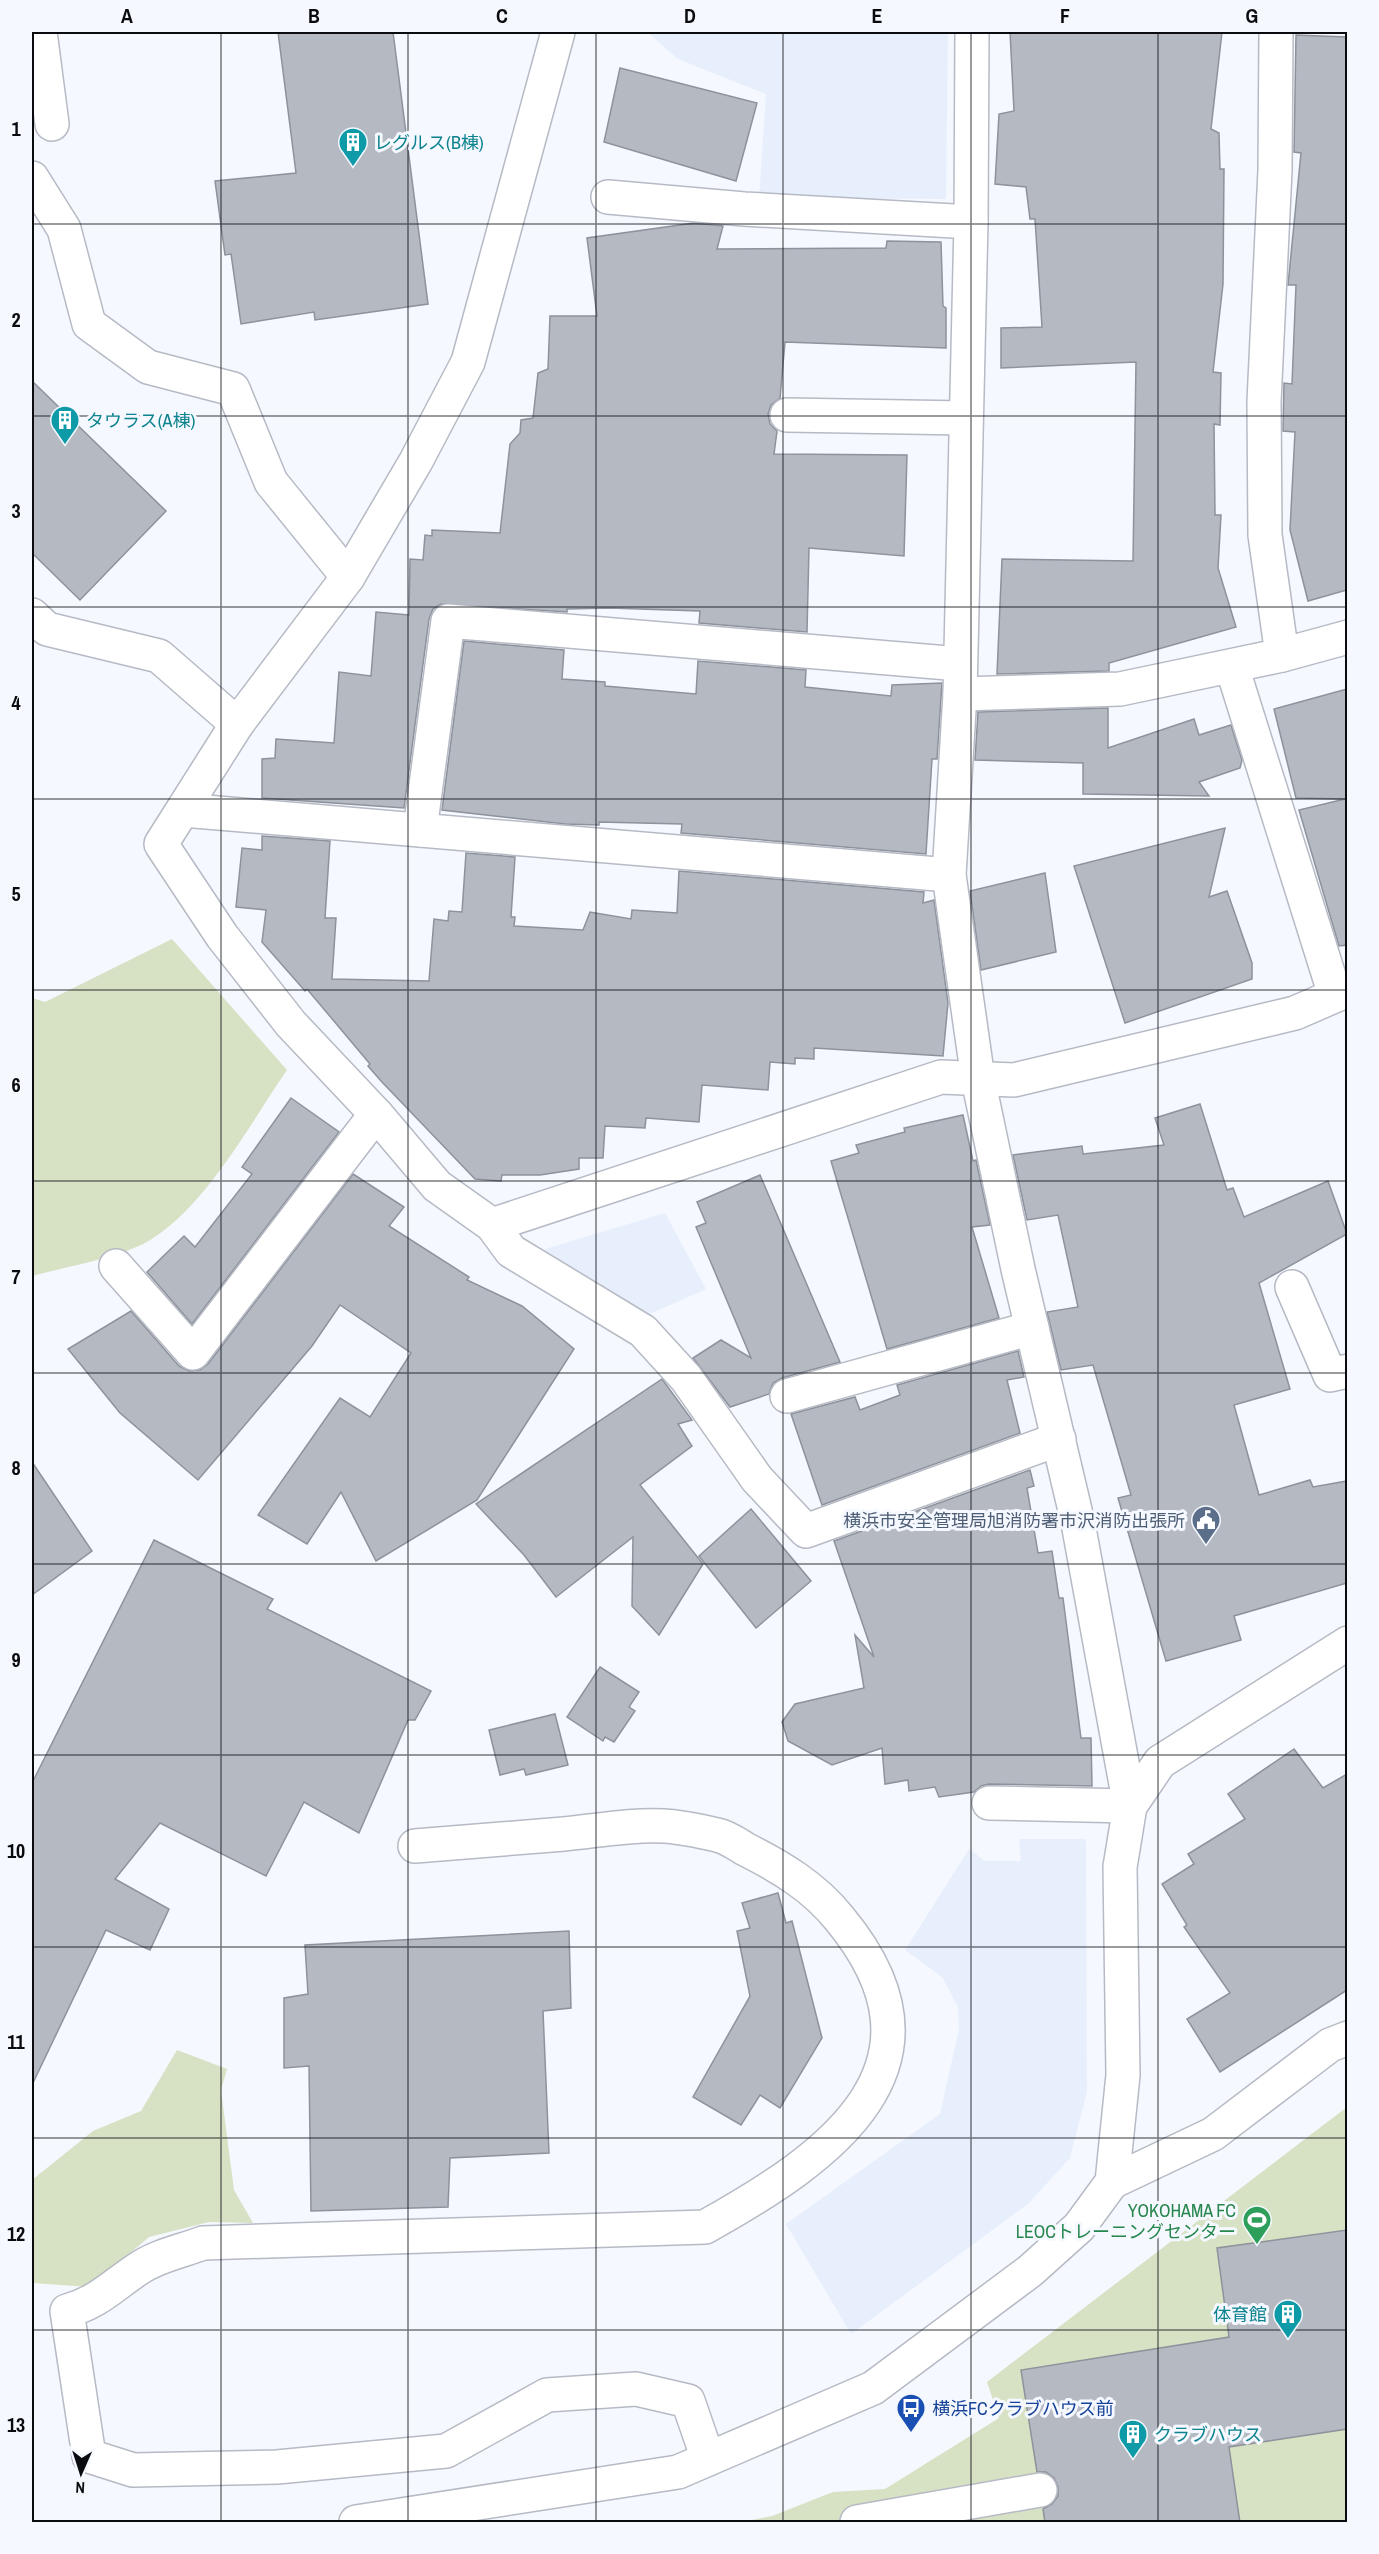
<svg xmlns="http://www.w3.org/2000/svg" width="1379" height="2554" font-family="'Archivo Narrow','Noto Sans JP',sans-serif">
	<style>
		.built { fill: #e8effc }
		.green { fill: #d7e1c4 }
		.building { fill: #b4b9c2; stroke: #8d929b; stroke-width: 1.5 }
		.lines { fill: none; stroke-linecap: round; stroke-linejoin: round }
		.minor-casing { stroke: #b6bac4; stroke-width: 36 }
		.minor { stroke: #fff; stroke-width: 33 }
		.grid { fill: none; stroke: #0a0b0e; stroke-width: 1.5; stroke-opacity: 0.55 }
		.labels { text-anchor: middle; dominant-baseline: central; stroke-width: 6; stroke-linejoin: round; paint-order: stroke }
		.culture-label { font-size: 18px; fill: #0d838f; stroke: #f5f8fe; text-anchor: start }
		.service-label { font-size: 18px; fill: #4e5e75; stroke: #f5f8fe; text-anchor: end }
		.leisure-label { font-size: 18px; fill: #27864d; stroke: #f5f8fe; text-anchor: end }
		.transit-label { font-size: 18px; fill: #164399; stroke: #f5f8fe; text-anchor: start }
		.neatline { fill: none; stroke: #0a0b0e; stroke-width: 2 }
		.grid-label { font-size: 20px; text-anchor: middle; font-weight: bold; fill: #0a0b0e }
	</style>
	<rect width="100%" height="100%" fill="#f5f8fe"/>
	<!-- built -->
	<g class="built">
		<path d="M647,32H948L946,199L759,198L766,94L678,59Z"/>
		<path d="M665,1213L706,1289L643,1317L549,1263L545,1249Z"/>
		<path d="M1019,1839H1086L1087,2092L1070,2158L1028,2204L851,2334L786,2224L940,2114L959,2029L958,2007L942,1977L905,1950L969,1849L985,1861H1021Z"/>
	</g>
	<!-- green -->
	<g class="green">
		<path d="M172,939L287,1070C249,1125 197,1223 134,1248C102,1261 65,1267 32,1276V998L45,1002Z"/>
		<path d="M177,2050L227,2069L221,2090L234,2190L253,2223L209,2222L149,2237L90,2287L32,2283V2180L93,2131L141,2111Z"/>
		<path d="M1347,2107V2522H742L772,2516L833,2492L885,2489L999,2418L987,2382Z"/>
	</g>
	<!-- building -->
	<g class="building">
		<path d="M278,32H393L428,304L315,320L314,312L241,324L231,254L225,255L215,181L296,173Z"/>
		<path d="M1010,32H1222L1211,129L1219,133L1220,169H1224L1223,284L1213,372L1221,373L1220,425L1214,424L1215,515H1221L1218,568L1236,627L1109,663V671L997,674L1002,559L1133,561L1136,362L1001,368V328L1042,327L1035,219H1030L1026,187L995,184L999,114L1014,111Z"/>
		<path d="M1296,35L1347,37V590L1308,601L1290,530L1295,432L1283,431L1284,383L1292,384L1296,285H1288L1301,153L1294,152Z"/>
		<path d="M620,68L757,103L736,181L604,142Z"/>
		<path d="M694,223L723,226L717,249L886,248L887,241L941,242L943,306L946,308V348L785,342L780,398L771,405L768,414L770,424L777,431L774,454L907,455L904,556L809,548L807,632L699,623L700,611L609,608L567,609V612L441,604L433,609L429,619L404,808L262,798V759L275,758L276,739L334,743L339,672L371,676L376,612L409,615L410,559L423,560L425,535L432,536V530L500,533L510,444L520,433L521,420L533,418L538,373L548,369L550,316H597L587,238Z"/>
		<path d="M32,381L166,511L80,600L32,553Z"/>
		<path d="M464,641L564,650L562,679L605,682V686L696,694L698,661L806,670L805,687L891,696L892,685L942,683L937,759H932L926,854L681,833L682,824L599,822V825L565,824L442,810Z"/>
		<path d="M1347,689V945L1339,946L1299,810L1345,799L1296,798L1274,709Z"/>
		<path d="M1108,708V748L1194,719L1199,735L1231,725L1242,760L1240,768L1199,782L1209,796L1083,794V763L975,760L978,712Z"/>
		<path d="M1225,828L1209,897L1227,891L1252,963V979L1125,1023L1074,866Z"/>
		<path d="M262,836L330,841L325,918H336L332,979L429,981L434,919L448,921L449,911L462,912L466,853L515,857L511,917H515L514,926L583,930L590,912L631,919L632,910L677,913L679,871L924,892L923,903L934,900L948,1003L943,1056L814,1048V1059L795,1058V1064L770,1062L768,1090L702,1085L699,1122L646,1118L645,1128L605,1126L603,1158H579V1169L540,1175H502L501,1181L475,1179L381,1081L368,1066L370,1064L307,989L305,991L262,942L266,910L236,907L242,848L262,850Z"/>
		<path d="M1045,873L1056,952L981,970L970,891Z"/>
		<path d="M291,1098L339,1132L192,1324L147,1272L184,1236L195,1247L252,1174L242,1167Z"/>
		<path d="M1200,1104L1227,1190L1233,1188L1244,1217L1328,1181L1347,1234L1259,1283L1290,1389L1234,1405L1259,1495L1310,1480L1313,1487L1347,1481V1583L1234,1616L1241,1640L1166,1661L1118,1498L1131,1495L1093,1365L1061,1370L1047,1312L1078,1307L1058,1215L1027,1220L1013,1155L1082,1146L1083,1154L1164,1145L1155,1118Z"/>
		<path d="M963,1115L973,1161L976,1160L990,1225L972,1227L999,1318L887,1349L831,1161L859,1153L856,1145L905,1132L904,1128Z"/>
		<path d="M353,1174L404,1207L389,1226L469,1277L467,1280L522,1306L574,1349L477,1500L376,1561L341,1492L307,1544L258,1515L340,1398L370,1417L411,1353L340,1305L312,1346L198,1480L120,1413L68,1349L131,1311L179,1366L189,1371L200,1370L208,1364Z"/>
		<path d="M760,1175L840,1362L782,1378L773,1383L769,1394L730,1407L693,1358L721,1340L751,1358L696,1227L706,1223L697,1202Z"/>
		<path d="M1018,1351L1024,1377L1007,1380L1020,1433L822,1505L791,1414L855,1397L860,1410L900,1395L897,1385Z"/>
		<path d="M662,1379L692,1420L678,1424L692,1446L640,1485L703,1564L659,1635L632,1606L633,1537L556,1597L524,1555L476,1504Z"/>
		<path d="M32,1462L92,1551L32,1595Z"/>
		<path d="M1030,1470L1034,1486L1027,1488L1038,1553L1052,1551L1059,1598H1063L1081,1738H1091L1092,1786L989,1784L981,1786L974,1792L939,1797L935,1787L909,1791L908,1780L885,1784L882,1748L832,1765L788,1741L782,1722L795,1704L864,1688L855,1635L874,1657L834,1541Z"/>
		<path d="M751,1509L811,1581L756,1628L699,1556Z"/>
		<path d="M154,1540L273,1599L267,1609L431,1691L415,1720H408L359,1833L304,1802L266,1876L160,1823L115,1879L169,1909L150,1950L106,1930L32,2085V1783Z"/>
		<path d="M600,1667L639,1692L629,1707L635,1711L614,1742L605,1737L603,1741L567,1717Z"/>
		<path d="M555,1714L568,1765L526,1775L524,1769L500,1775L489,1730Z"/>
		<path d="M1294,1749L1323,1788L1347,1774V1990L1220,2072L1187,2019L1230,1993L1184,1927L1187,1925L1162,1884L1194,1864L1188,1854L1245,1819L1228,1794Z"/>
		<path d="M778,1893L786,1923L792,1921L822,2038L780,2108L760,2095L741,2125L693,2097L750,1996L737,1931L750,1928L742,1903Z"/>
		<path d="M569,1931L571,2008L543,2011L549,2153L450,2158L448,2207L311,2211L309,2066L284,2068V1998L308,1994L305,1945Z"/>
		<path d="M1347,2230V2429L1229,2447L1240,2523H1045L1043,2509L1052,2504L1058,2496V2487L1054,2478L1046,2472H1037L1021,2370L1229,2337L1217,2248Z"/>
	</g>
	<g class="lines">
		<!-- minor casing -->
		<g class="minor-casing">
			<g id="minor">
				<path d="M40,32L52,124"/>
				<path d="M558,32L468,362L416,461L348,577L237,724L161,844L222,936L291,1024L376,1114L437,1186L492,1225L941,1077L1014,1080L1295,1013L1348,990"/>
				<path d="M972,32L971,222L960,694L949,875L978,1079L1018,1269L1078,1523L1130,1806L989,1803"/>
				<path d="M1276,32L1275,170L1264,402L1265,535L1282,655L1348,637"/>
				<path d="M32,178L64,229L89,324L148,367L233,389L271,482L348,577"/>
				<path d="M608,197L744,209L971,222"/>
				<path d="M787,415L965,418"/>
				<path d="M32,615L47,629L159,656L237,724"/>
				<path d="M1232,667L1335,995"/>
				<path d="M960,694L1120,689L1282,655"/>
				<path d="M183,810L949,875"/>
				<path d="M420,830L448,621L960,664"/>
				<path d="M492,1225L511,1251L643,1331L686,1378L757,1479L806,1531L1059,1439"/>
				<path d="M116,1266L193,1353L376,1114"/>
				<path d="M1292,1287L1330,1375L1348,1371"/>
				<path d="M787,1396L1032,1328"/>
				<path d="M415,1846C465,1842 515,1838 564,1834C596,1831 632,1824 664,1826C681,1827 700,1831 717,1835C727,1837 737,1844 745,1849C781,1867 814,1887 839,1918C962,2066 829,2158 705,2227L203,2243C182,2251 156,2256 138,2269C112,2286 99,2302 67,2311L89,2456L133,2470L277,2467L446,2451L547,2395L636,2389L688,2401L708,2459"/>
				<path d="M1112,2182L1213,2134L1330,2045L1348,2038"/>
				<path d="M356,2522L678,2472L873,2388L1030,2271L1079,2227L1112,2182L1123,2075L1120,1867L1130,1806L1160,1762L1348,1643"/>
				<path d="M857,2522L1040,2490"/>
			</g>
		</g>
		<!-- minor -->
		<use href="#minor" class="minor"/>
	</g>
	<!-- grid -->
	<path class="grid" d="M221,32V2522M408,32V2522M596,32V2522M783,32V2522M971,32V2522M1158,32V2522M32,224H1348M32,416H1348M32,607H1348M32,799H1348M32,990H1348M32,1181H1348M32,1373H1348M32,1564H1348M32,1755H1348M32,1947H1348M32,2138H1348M32,2330H1348"/>
	<!-- icons -->
	<defs>
		<g id="building-pin" transform="scale(1.5)"><path d="M0 17L-7.5 6A9.5 9.5 0 1 1 7.5 6Z" fill="#0f9aa8" stroke="#f5f8fe"/><path d="M-4-6H4V6H1V3H-1V6H-4ZM-2.5-4.3h1.7v1.8h-1.7ZM.8-4.3h1.7v1.8H.8ZM-2.5-1h1.7V.8h-1.7ZM.8-1h1.7V.8H.8Z" fill="#fff"/></g>
		<g id="civic-pin" transform="scale(1.5)"><path d="M0 17L-7.5 6A9.5 9.5 0 1 1 7.5 6Z" fill="#5c6f8a" stroke="#f5f8fe"/><path d="M-.6-6.5H3V-4.5H.6V-3L4-1V1h2V6H-6V1h2V-1L-.6-3ZM-1.2 2.5V6h2.4V2.5Z" fill="#fff"/></g>
		<g id="stadium-pin" transform="scale(1.5)"><path d="M0 17L-7.5 6A9.5 9.5 0 1 1 7.5 6Z" fill="#2e9e5b" stroke="#f5f8fe"/><path d="M0-5a6.5 5 0 1 0 0 10a6.5 5 0 1 0 0-10ZM-3.5-1.8h7v3.6h-7Z" fill="#fff"/></g>
		<g id="bus-pin" transform="scale(1.5)"><path d="M0 17L-7.5 6A9.5 9.5 0 1 1 7.5 6Z" fill="#1a4fb4" stroke="#f5f8fe"/><path d="M-5-6H5V4H4V6H2V4H-2V6H-4V4H-5ZM-3.5-4V0h7V-4ZM-3.5 1.2v1.5H-2V1.2ZM2 1.2v1.5H3.5V1.2Z" fill="#fff"/></g>
	</defs>
	<g fill-rule="evenodd">
		<use href="#building-pin" x="353" y="142"/>
		<use href="#building-pin" x="65" y="420"/>
		<use href="#civic-pin" x="1206" y="1520"/>
		<use href="#stadium-pin" x="1257" y="2220"/>
		<use href="#building-pin" x="1288" y="2314"/>
		<use href="#bus-pin" x="911" y="2408"/>
		<use href="#building-pin" x="1133" y="2434"/>
	</g>
	<g class="labels">
		<!-- culture labels -->
		<g class="culture-label">
			<text x="374" y="142">レグルス(B棟)</text>
			<text x="86" y="420">タウラス(A棟)</text>
			<text x="1267" y="2314" text-anchor="end">体育館</text>
			<text x="1154" y="2434">クラブハウス</text>
		</g>
		<!-- service labels -->
		<g class="service-label">
			<text x="1185" y="1520">横浜市安全管理局旭消防署市沢消防出張所</text>
		</g>
		<!-- leisure labels -->
		<g class="leisure-label">
			<text x="1236" y="2210">YOKOHAMA FC<tspan x="1236" dy="21">LEOCトレーニングセンター</tspan></text>
		</g>
		<!-- transit labels -->
		<g class="transit-label">
			<text x="932" y="2408">横浜FCクラブハウス前</text>
		</g>
	</g>
	<!-- border -->
	<rect width="1379" height="2554" fill="none" stroke="#f5f8fe" stroke-width="66"/>
	<!-- north arrow -->
	<g transform="translate(81 2473) rotate(183)" stroke="#f5f8fe" stroke-width="4.5" paint-order="stroke">
	<path d="M0-4.5L10 22L0 15L-10 22Z" fill="#0a0b0e"/>
	<text y="-9" font-size="16" font-weight="bold" text-anchor="middle" fill="#0a0b0e">N</text>
	</g>
	<rect x="33" y="33" width="1313" height="2488" class="neatline"/>
	<g class="grid-label">
		<text x="127" y="23">A</text>
		<text x="314" y="23">B</text>
		<text x="502" y="23">C</text>
		<text x="690" y="23">D</text>
		<text x="877" y="23">E</text>
		<text x="1065" y="23">F</text>
		<text x="1252" y="23">G</text>
		<text x="16" y="136">1</text>
		<text x="16" y="327">2</text>
		<text x="16" y="518">3</text>
		<text x="16" y="710">4</text>
		<text x="16" y="901">5</text>
		<text x="16" y="1092">6</text>
		<text x="16" y="1284">7</text>
		<text x="16" y="1475">8</text>
		<text x="16" y="1667">9</text>
		<text x="16" y="1858">10</text>
		<text x="16" y="2049">11</text>
		<text x="16" y="2241">12</text>
		<text x="16" y="2432">13</text>
	</g>
</svg>
